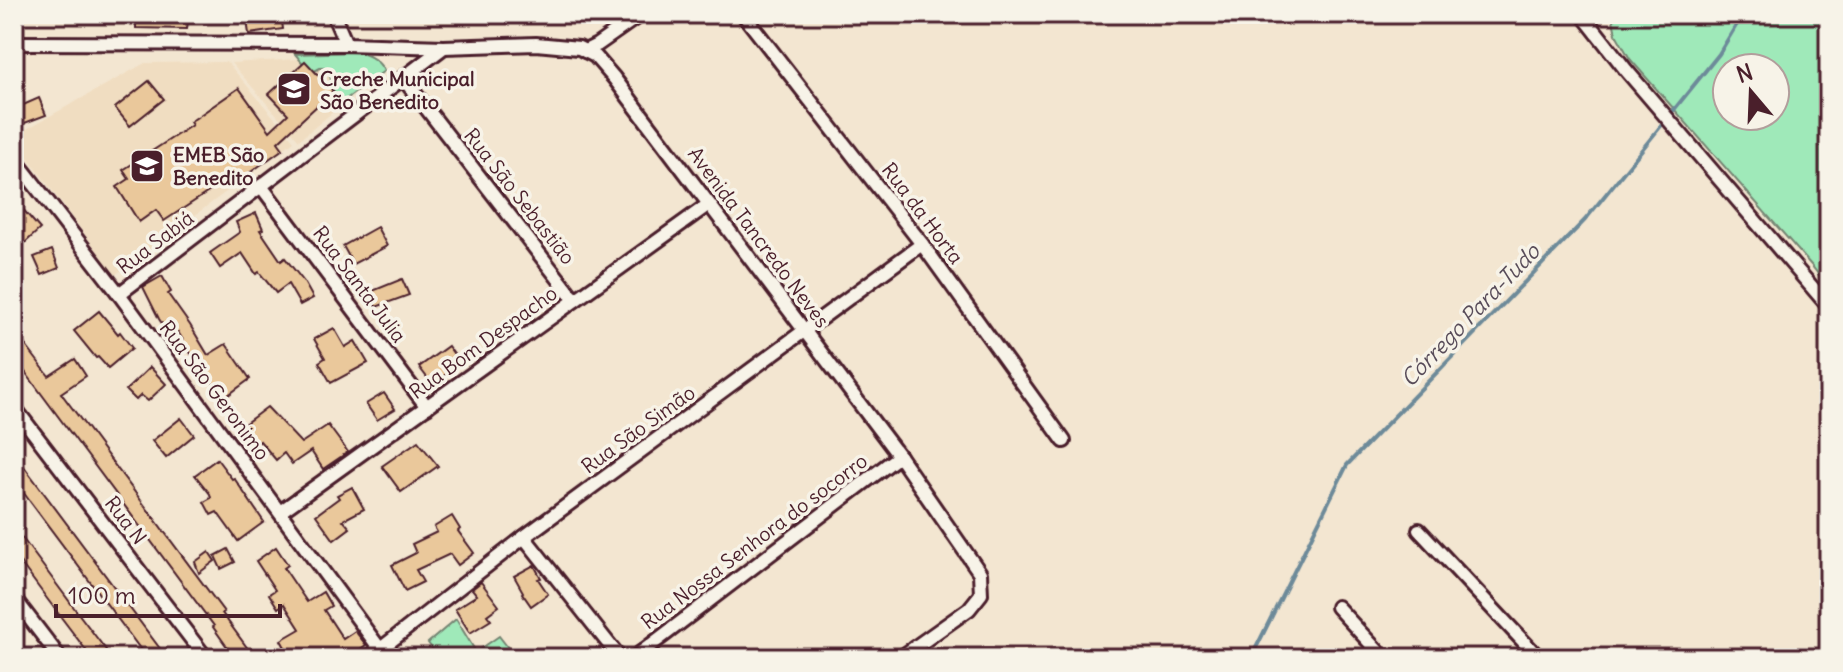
<svg xmlns="http://www.w3.org/2000/svg" width="1843" height="672" font-family="Delius,sans-serif">
	<style>
		.built { fill: #f0ddc1 }
		.green { fill: #9fe9b9; stroke: #748472; stroke-width: 2; fill-rule: evenodd }
		.lines { fill: none; stroke-linecap: round; stroke-linejoin: round }
		.stream { stroke: #6d8a99; stroke-width: 4 }
		.building { fill: #eac89b; stroke: #4a1f2b; stroke-width: 2 }
		.street-casing { stroke: #4a1f2b; stroke-width: 18 }
		.street { stroke: #f7f3e8; stroke-width: 12 }
		.labels { text-anchor: middle; dominant-baseline: central; stroke-width: 7; stroke-linejoin: round; paint-order: stroke }
		.poi-label { font-size: 20px; font-weight: bold; fill: #4a1f2b; stroke: #f7f3e8; text-anchor: start }
		.street-label { font-size: 20px; fill: #4a1f2b; stroke: #f7f3e8 }
		.water-label { font-size: 22px; font-style: italic; fill: #584c59; stroke: #f7f3e8 }
	</style>
	<rect width="100%" height="100%" fill="#f3e6d1"/>
	<filter id="ink" filterUnits="userSpaceOnUse"><feTurbulence type="fractalNoise" baseFrequency=".0125" numOctaves="2"/><feDisplacementMap in="SourceGraphic" scale="16" xChannelSelector="R" yChannelSelector="G"/><feConvolveMatrix kernelMatrix="1 2 1 2 8 2 1 2 1" color-interpolation-filters="sRGB"/></filter>
	<g filter="url(#ink)">
		<!-- built -->
		<g class="built">
			<path d="M299,59L311,72L322,67L329,71L337,106L333,112L299,140L231,63Z"/>
			<path d="M227,62L294,141L115,275L14,139V136L145,63Z"/>
		</g>
		<!-- green -->
		<g class="green">
			<path d="M1620,14H1829V288L1811,265L1630,59L1616,34L1613,20ZM1727,68H1775V116H1727Z"/>
			<path d="M358,52C369,55 379,60 384,71L337,106L329,71L322,67L311,73L295,54Z"/>
			<path d="M456,619L476,652L499,636L516,658H439L428,643Z"/>
		</g>
		<g class="lines">
			<!-- stream -->
			<path class="stream" d="M1251,658L1347,465L1585,220L1719,54L1743,14"/>
		</g>
		<!-- building -->
		<g class="building">
			<path d="M136,14H189L187,29L136,28Z"/>
			<path d="M246,14H281L283,29L249,34Z"/>
			<path d="M305,61L333,91L278,142L283,149L234,184L230,178L164,221L156,210L139,222L117,187L129,179L123,170L192,125L190,122L239,88L270,131L288,114L269,94Z"/>
			<path d="M149,81L164,99L130,126L115,108Z"/>
			<path d="M39,98L46,115L14,127V109Z"/>
			<path d="M14,199L40,229L14,253Z"/>
			<path d="M256,213L263,229L260,230L281,261L285,258L304,282L313,298L300,305L288,284L276,293L259,272L256,274L242,253L220,268L210,253L240,232L236,222Z"/>
			<path d="M377,227L387,246L353,264L343,246Z"/>
			<path d="M52,250L59,268L42,275L34,257Z"/>
			<path d="M162,276L171,292L168,294L190,325L208,355L226,344L250,379L224,398L207,376L205,377L178,332L171,337L159,319L143,287Z"/>
			<path d="M402,279L409,295L376,307L370,292Z"/>
			<path d="M99,311L118,334L120,332L132,348L108,368L98,357L96,358L74,331Z"/>
			<path d="M334,328L345,347L355,341L368,363L331,383L319,362L325,358L314,339Z"/>
			<path d="M14,330L49,376L75,359L86,376L61,393L224,612L222,613L251,653L243,658H235L213,627L214,626L14,357Z"/>
			<path d="M448,346L461,364L432,384L419,367Z"/>
			<path d="M150,367L166,384L148,401L141,395L136,400L126,390Z"/>
			<path d="M384,393L395,409L377,420L366,404Z"/>
			<path d="M267,407L301,443L328,425L348,452L323,469L311,451L292,464L284,453L276,460L260,441L254,446L239,428Z"/>
			<path d="M181,418L194,435L166,458L152,441Z"/>
			<path d="M418,441L438,466L401,492L382,466Z"/>
			<path d="M14,453L164,654L158,658H147L14,480Z"/>
			<path d="M217,459L232,479L234,478L264,522L238,541L217,512L211,515L204,502L211,498L210,494L195,475Z"/>
			<path d="M352,487L364,509L343,520L350,528L334,540L316,515L339,498L337,495Z"/>
			<path d="M452,516L460,529L458,531L474,553L458,565L450,554L416,570L423,582L405,591L392,565L416,553L412,544L437,532L434,527Z"/>
			<path d="M14,527L78,613L112,658H92L48,600L14,554Z"/>
			<path d="M276,547L288,565L284,568L307,602L323,592L331,606L324,610L343,639L355,631L366,645L347,658H291L281,640L300,629L284,604L278,608L269,594L275,590L256,561Z"/>
			<path d="M228,549L235,562L221,569L215,556Z"/>
			<path d="M209,552L215,561L199,573L195,562Z"/>
			<path d="M534,565L541,578L538,579L548,594L531,606L522,593L523,592L514,576Z"/>
			<path d="M481,582L499,606L487,615L491,620L470,633L455,609L477,595L472,589Z"/>
		</g>
		<g class="lines">
			<!-- street casing -->
			<g class="street-casing">
				<g id="street">
					<path d="M333,14L346,44L444,47L536,44L579,48L595,56L614,78L899,456L980,573L981,594L969,609L900,658"/>
					<path d="M743,14L922,244L1064,441"/>
					<path d="M1582,14L1626,70L1829,307"/>
					<path d="M14,43L346,44"/>
					<path d="M585,51L597,45L641,14"/>
					<path d="M403,78L575,300"/>
					<path d="M14,158L119,294L380,649"/>
					<path d="M261,186L427,407"/>
					<path d="M119,294L444,47"/>
					<path d="M14,407L206,658"/>
					<path d="M280,512L709,204"/>
					<path d="M1419,530L1539,658"/>
					<path d="M524,537L620,658"/>
					<path d="M14,598L60,658"/>
					<path d="M1337,607L1384,658"/>
					<path d="M369,658L524,537L922,244"/>
					<path d="M634,658L899,456"/>
				</g>
			</g>
			<!-- street -->
			<use href="#street" class="street"/>
		</g>
	</g>
	<!-- icons -->
	<defs>
		<g id="school-square" transform="scale(1.8)"><rect x="-9" y="-9" width="18" height="18" rx="4" fill="#4a1f2b" stroke="#f7f3e8"/><path d="M0-5L7-2L0 1L-7-2ZM-4 1L0 2.5L4 1V4Q0 6-4 4Z" fill="#fff"/></g>
	</defs>
	<g fill-rule="evenodd">
		<use href="#school-square" x="294" y="89"/>
		<use href="#school-square" x="147" y="166"/>
	</g>
	<g class="labels">
		<!-- poi labels -->
		<g class="poi-label">
			<text x="320" y="78">Creche Municipal<tspan x="320" dy="23">São Benedito</tspan></text>
			<text x="173" y="154">EMEB São<tspan x="173" dy="23">Benedito</tspan></text>
		</g>
		<!-- street labels -->
		<g class="street-label">
			<text transform="translate(520 196) rotate(52)">Rua São Sebastião</text>
			<text transform="translate(923 213) rotate(53)">Rua da Horta</text>
			<text transform="translate(759 237) rotate(53)">Avenida Tancredo Neves</text>
			<text transform="translate(155 242) rotate(-37)">Rua Sabiá</text>
			<text transform="translate(360 284) rotate(53)">Rua Santa Julia</text>
			<text transform="translate(483 342) rotate(-36)">Rua Bom Despacho</text>
			<text transform="translate(215 390) rotate(53)">Rua São Geronimo</text>
			<text transform="translate(638 429) rotate(-36)">Rua São Simão</text>
			<text transform="translate(126 520) rotate(53)">Rua N</text>
			<text transform="translate(754 541) rotate(-37)">Rua Nossa Senhora do socorro</text>
		</g>
		<!-- water labels -->
		<g class="water-label">
			<text transform="translate(1470 315) rotate(-46)">Córrego Para-Tudo</text>
		</g>
	</g>
	<!-- margin -->
	<rect width="1843" height="672" fill="none" stroke="#f7f3e8" stroke-width="48"/>
	<rect x="24" y="24" width="1795" height="624" fill="none" stroke="#4a1f2b" stroke-width="3" filter="url(#ink)"/>
	<!-- north arrow -->
	<g transform="translate(1751 92) rotate(341)"><circle r="38" fill="#f7f3e8" stroke="#b29e9c" stroke-width="2"/>
	<path d="M0-6L14 30L0 20L-14 30Z" fill="#4a1f2b"/>
	<text y="-12" font-size="22" font-weight="bold" text-anchor="middle" fill="#4a1f2b">N</text>
	</g>
	<!-- scale -->
	<path d="M56 604v12h224v-12" fill="none" stroke="#4a1f2b" stroke-width="4"/>
	<text x="68" y="604" font-size="24" fill="#4a1f2b" stroke="#f7f3e8" stroke-width="6" paint-order="stroke">100 m</text>
</svg>
